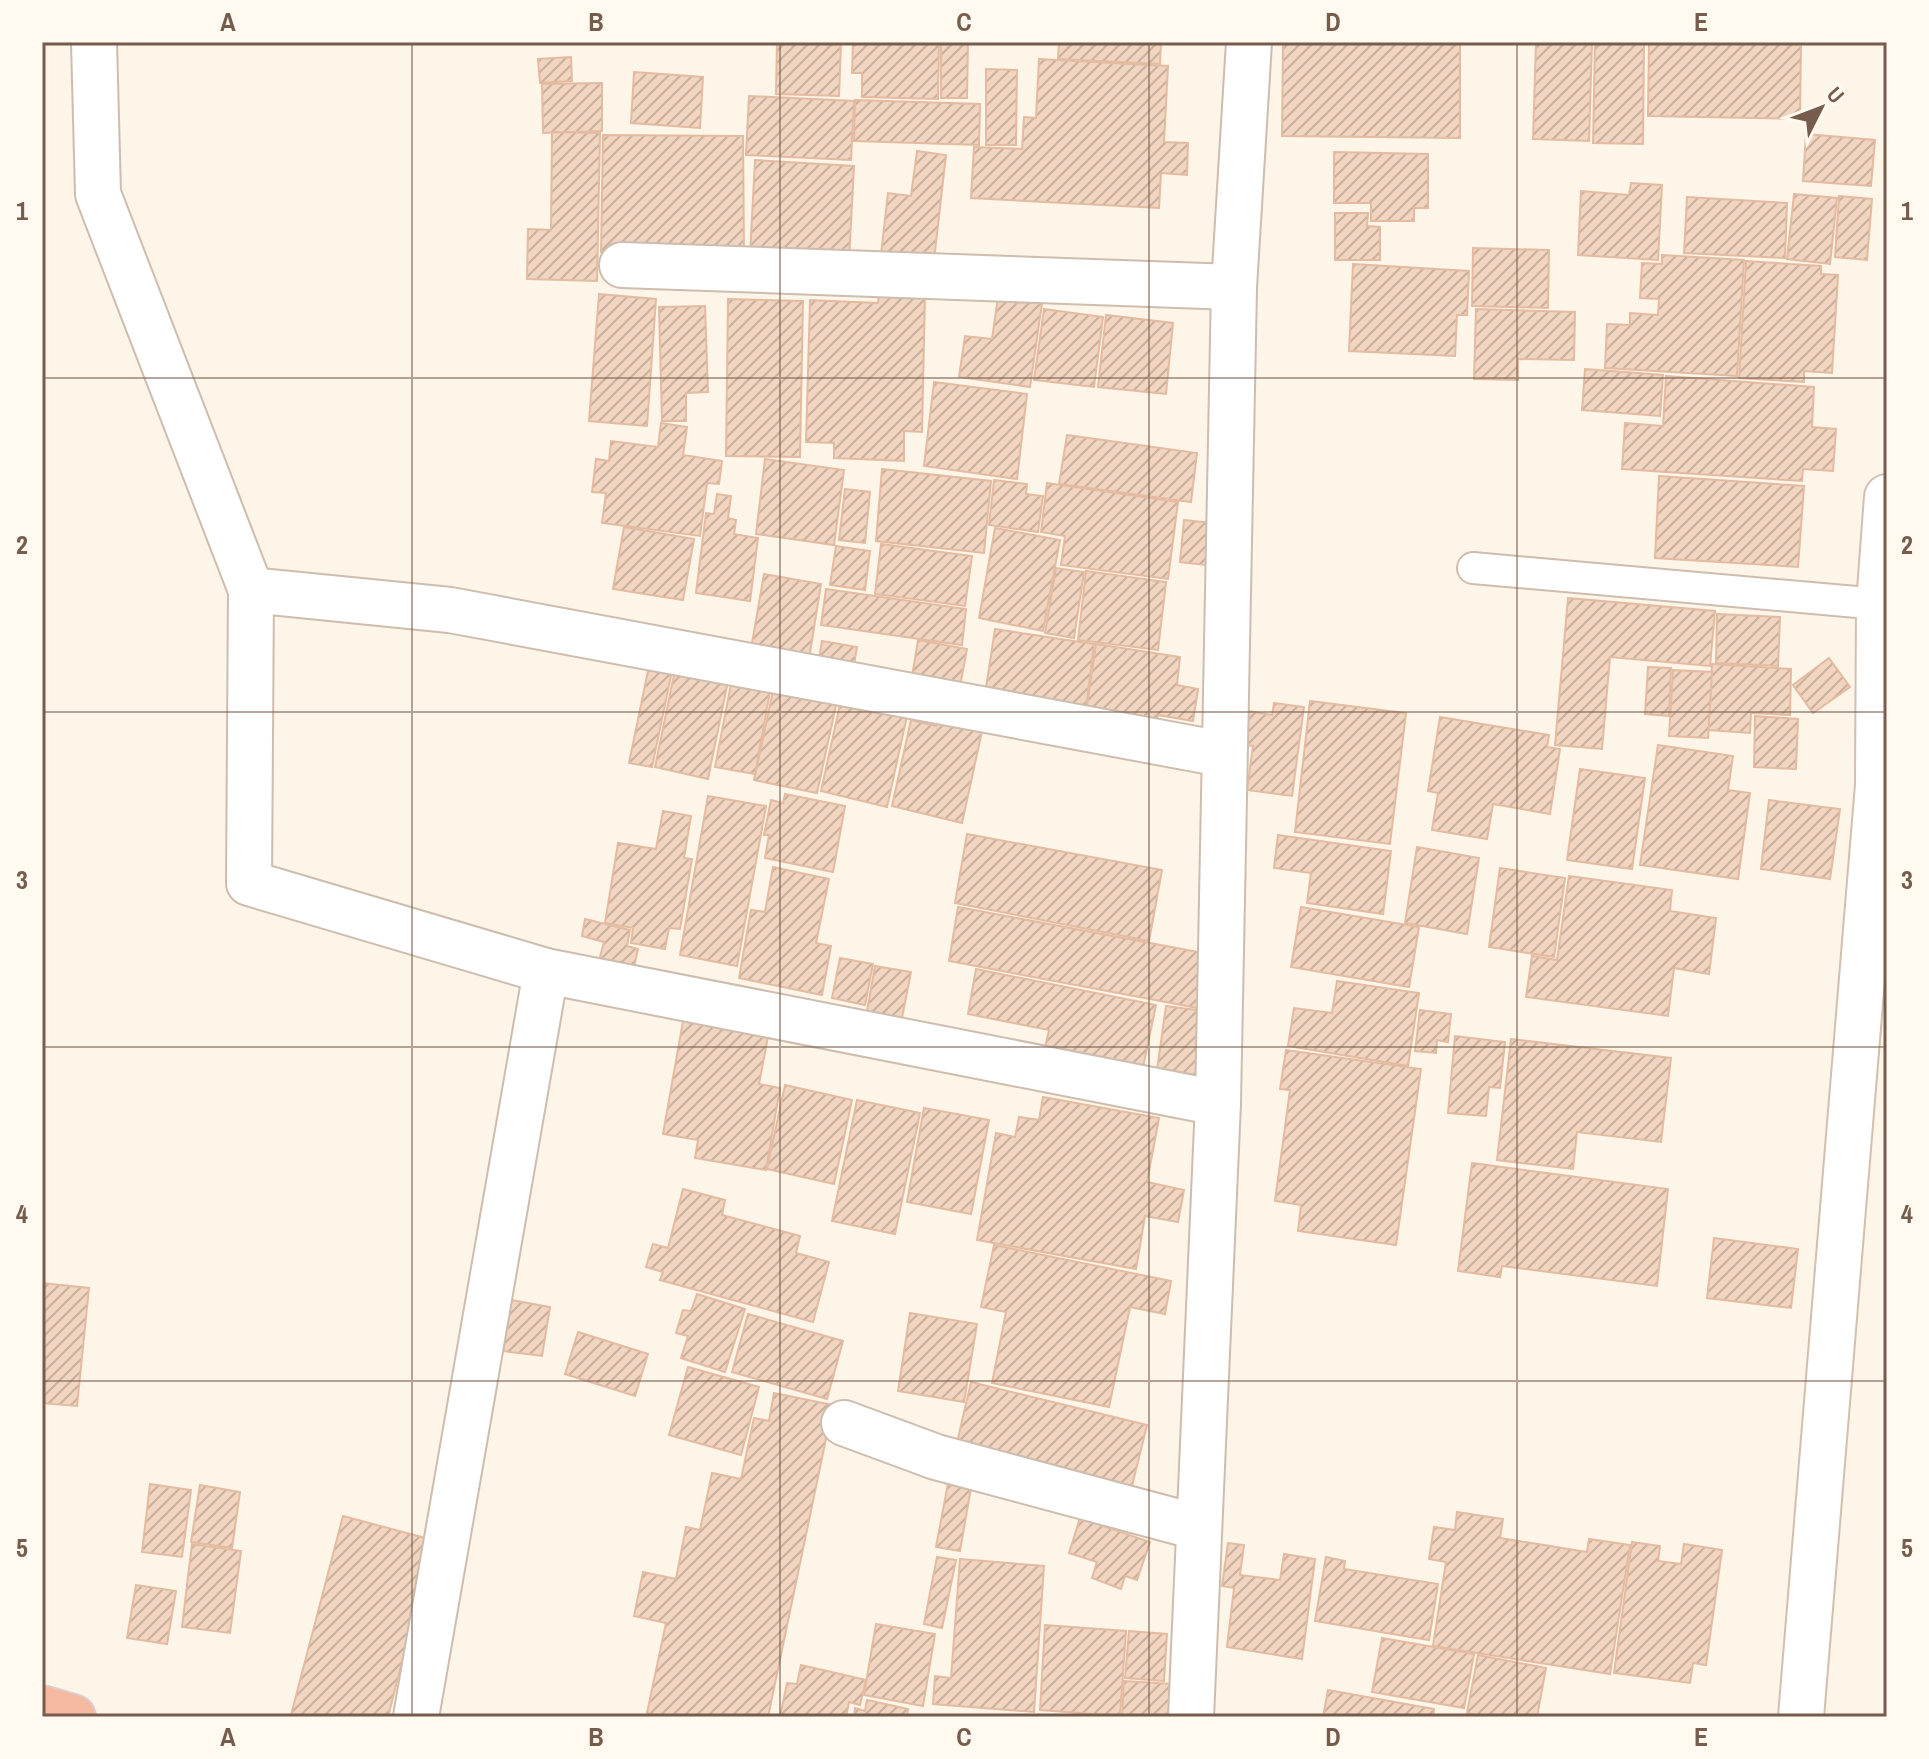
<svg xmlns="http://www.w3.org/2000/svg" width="1929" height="1759" font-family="'Archivo Narrow',sans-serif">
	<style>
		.building { fill: url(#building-hatch); stroke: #e4bba1; stroke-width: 2 }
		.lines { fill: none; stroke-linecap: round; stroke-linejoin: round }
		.lane-casing { stroke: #cebdae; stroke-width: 34 }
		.street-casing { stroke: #cebdae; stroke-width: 48 }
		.secondary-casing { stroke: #d3bfae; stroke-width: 48 }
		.highway-casing { stroke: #d9d1cd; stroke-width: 48 }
		.lane { stroke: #fff; stroke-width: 30 }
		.street { stroke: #fff; stroke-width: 44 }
		.secondary { stroke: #fff; stroke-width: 44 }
		.highway { stroke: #f5b8a0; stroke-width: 44 }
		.grid { fill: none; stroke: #765c4c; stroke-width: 2; stroke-opacity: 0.55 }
		.neatline { fill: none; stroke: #765c4c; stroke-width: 3 }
		.grid-label { font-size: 26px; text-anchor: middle; font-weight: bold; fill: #765c4c }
	</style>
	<defs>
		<pattern id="building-hatch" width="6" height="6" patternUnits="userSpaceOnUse" patternTransform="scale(2)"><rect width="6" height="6" fill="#f1d5c0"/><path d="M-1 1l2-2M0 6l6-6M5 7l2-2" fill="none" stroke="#c8b09e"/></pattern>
	</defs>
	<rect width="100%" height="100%" fill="#fcf5e8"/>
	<!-- building -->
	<g class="building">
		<path d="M777,42H841L839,96L776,94Z"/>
		<path d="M853,42H939L938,99L862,97V73H852Z"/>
		<path d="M941,42H968L967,98H941Z"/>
		<path d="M1059,42H1161L1160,64L1058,59Z"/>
		<path d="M1283,42H1460V138L1282,136Z"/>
		<path d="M1536,42H1592L1589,141L1533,139Z"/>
		<path d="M1595,42H1644L1643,144L1593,143Z"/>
		<path d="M1649,42H1801L1800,119L1648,116Z"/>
		<path d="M571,57L572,81L540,83L538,59Z"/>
		<path d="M1039,59L1168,66L1164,142L1188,143L1187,175L1161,173L1159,208L971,198L974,147L1022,149L1024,117L1036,118Z"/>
		<path d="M986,69L1017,70L1016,145H986Z"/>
		<path d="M634,72L703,77L700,128L631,123Z"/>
		<path d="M602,83V131L543,133L542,84Z"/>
		<path d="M749,96L854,101L851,160L746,155Z"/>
		<path d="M855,100L980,104L979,145L854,141Z"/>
		<path d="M552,132L600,133L597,281L527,279L528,229L551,230Z"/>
		<path d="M1806,134L1875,140L1871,186L1803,181Z"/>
		<path d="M603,135L743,136L744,253L601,252Z"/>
		<path d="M917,151L946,155L934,260L881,254L888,193L911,196Z"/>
		<path d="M1334,152L1428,154V208H1414V221H1371V203H1334Z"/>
		<path d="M755,160L854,166L849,261L750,255Z"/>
		<path d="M1631,183L1662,185L1658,260L1578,255L1581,191L1629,195Z"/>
		<path d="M1794,194L1837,198L1830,264L1787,259Z"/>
		<path d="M1839,196L1872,199L1867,260L1835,257Z"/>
		<path d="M1687,197L1787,203L1785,258L1684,253Z"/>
		<path d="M1335,213H1368L1367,226L1380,227V260H1335Z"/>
		<path d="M1473,248L1549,250L1548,308L1472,306Z"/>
		<path d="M1662,255L1744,260L1737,376L1605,368L1607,324L1630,325V313L1658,315L1659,299L1640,298L1642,263L1662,264Z"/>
		<path d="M1746,261L1821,266V274L1838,275L1832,373L1804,371V382L1739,378Z"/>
		<path d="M1353,264L1469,271L1467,315H1457L1455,356L1349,351Z"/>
		<path d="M879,293L925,295L922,432L904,431V461L834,458V443L806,442L810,300L878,303Z"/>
		<path d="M599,294L656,299L647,426L589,421Z"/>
		<path d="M998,297L1042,303L1030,387L959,377L965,336L992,339Z"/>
		<path d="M728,299L803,301L800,457L726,456Z"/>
		<path d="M705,306L708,392L686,393V421H662L659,307Z"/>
		<path d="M1044,309L1103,317L1094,387L1034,380Z"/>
		<path d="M1476,309L1575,312L1574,360L1518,359V380L1474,379Z"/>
		<path d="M1106,315L1173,323L1166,394L1098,387Z"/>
		<path d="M1585,369L1663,375L1660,416L1582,410Z"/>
		<path d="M1666,376L1814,387L1812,427L1836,429L1833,471L1803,469L1802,481L1622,469L1625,423L1663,426Z"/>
		<path d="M934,382L1027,394L1017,479L924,466Z"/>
		<path d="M661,423L687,427L683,455L722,461L719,484L707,483L700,536L602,523L606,493L592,492L596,459L609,461L611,441L658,447Z"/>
		<path d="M1067,435L1197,453L1191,502L1059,484Z"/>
		<path d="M765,459L844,470L834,545L756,534Z"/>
		<path d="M882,469L991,481L984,553L876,541Z"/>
		<path d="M1659,476L1804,486L1798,567L1655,558Z"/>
		<path d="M994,480L1027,484L1026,494L1043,496L1038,532L989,525Z"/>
		<path d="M1047,483L1178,502L1168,579L1061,565L1065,536L1041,532Z"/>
		<path d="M845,489L870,492L865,543L839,540Z"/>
		<path d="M717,494L731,496L728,518L736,520L734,534L758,538L750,601L696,593L706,513L714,514Z"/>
		<path d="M1184,520L1211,523L1206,565L1180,562Z"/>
		<path d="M624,527L694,539L683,600L613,589Z"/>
		<path d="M995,528L1060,540L1043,631L979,618Z"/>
		<path d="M881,544L972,556L965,606L875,594Z"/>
		<path d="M836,546L870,551L865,590L830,585Z"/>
		<path d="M1056,568L1084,572L1074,638L1045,633Z"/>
		<path d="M1086,571L1166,582L1158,650L1078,640Z"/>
		<path d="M764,574L821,584L809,659L751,649Z"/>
		<path d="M826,589L966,609L962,645L821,625Z"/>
		<path d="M1568,598L1715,611L1710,666L1610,657L1602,749L1555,745Z"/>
		<path d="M1717,614L1780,617L1778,666L1716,663Z"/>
		<path d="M995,629L1094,644L1085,716L984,701Z"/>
		<path d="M918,640L967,649L960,686L912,677Z"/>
		<path d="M822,641L857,647L853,670L818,664Z"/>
		<path d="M1096,644L1180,657L1177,685L1198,689L1193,721L1158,715L1156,730L1085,719Z"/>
		<path d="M1829,658L1850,687L1813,713L1793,685Z"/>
		<path d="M1712,664L1791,669L1790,715L1751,713L1750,733L1708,730Z"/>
		<path d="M649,666L672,671L652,767L629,763Z"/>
		<path d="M1648,667L1671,668L1669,716L1645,714Z"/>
		<path d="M675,670L728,681L708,779L655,767Z"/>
		<path d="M1673,670L1712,672L1708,738L1669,736Z"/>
		<path d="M776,677L817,701L836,705L817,793L754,780Z"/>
		<path d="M732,679L771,686L755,774L715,767Z"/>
		<path d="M841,700L907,716L887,807L821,791Z"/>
		<path d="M1310,701L1406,713L1390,844L1295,832Z"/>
		<path d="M1274,703L1304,707L1292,796L1247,790L1253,746L1243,745L1248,711L1272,715Z"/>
		<path d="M939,711L984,722L962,823L892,806L911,720L936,726Z"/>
		<path d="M1755,716L1798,719L1796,769L1754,767Z"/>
		<path d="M1440,717L1549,735L1547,747L1560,749L1550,814L1493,804L1487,839L1432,830L1438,793L1428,791Z"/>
		<path d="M1658,745L1733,756L1728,790L1750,793L1738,879L1640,865Z"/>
		<path d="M1580,769L1645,778L1632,869L1567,860Z"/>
		<path d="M785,794L845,806L833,872L765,858L769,835H764L771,800L783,803Z"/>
		<path d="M708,796L766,806L737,966L680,955Z"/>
		<path d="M1769,800L1840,809L1830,879L1761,869Z"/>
		<path d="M663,811L691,816L684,858L692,859L680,929L669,928L665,949L631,943L633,928L605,923L618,843L656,849Z"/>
		<path d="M967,834L1162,870L1149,941L955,903Z"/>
		<path d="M1278,835L1391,851L1383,914L1307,903L1311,873L1274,868Z"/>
		<path d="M1417,847L1479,858L1467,934L1405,923Z"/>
		<path d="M773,867L829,879L816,943L831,946L822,995L739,978L751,910L765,912Z"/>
		<path d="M1500,868L1565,878L1554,957L1489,947Z"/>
		<path d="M1569,876L1672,890L1670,911L1716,918L1709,974L1674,968L1668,1016L1526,997L1532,956L1557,960Z"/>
		<path d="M958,907L1214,955L1203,1009L949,961Z"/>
		<path d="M1301,907L1419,927L1409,987L1291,967Z"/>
		<path d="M585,919L630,930L627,946L638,949L632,976L597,968L604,942L582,936Z"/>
		<path d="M840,958L873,964L865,1005L832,998Z"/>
		<path d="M875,966L911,972L902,1018L867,1011Z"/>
		<path d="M976,969L1156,1005L1142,1072L1044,1052L1049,1030L968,1014Z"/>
		<path d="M1337,981L1419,993L1408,1066L1288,1046L1294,1008L1332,1013Z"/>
		<path d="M1166,1006L1205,1011L1196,1075L1157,1070Z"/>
		<path d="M685,1010L770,1026L759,1084L780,1088L766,1170L695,1158L698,1140L663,1134Z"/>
		<path d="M1420,1010L1451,1014L1448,1042L1437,1040L1436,1053L1415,1051Z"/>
		<path d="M1455,1036L1505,1042L1500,1088L1489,1087L1486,1116L1448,1113Z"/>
		<path d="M1511,1039L1671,1058L1661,1142L1577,1132L1573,1169L1497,1160Z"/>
		<path d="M1286,1050L1421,1069L1396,1245L1298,1231L1301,1205L1275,1201L1290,1090L1280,1089Z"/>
		<path d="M785,1085L852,1100L834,1184L767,1169Z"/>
		<path d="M1043,1097L1159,1118L1147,1182L1184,1190L1178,1222L1145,1216L1136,1269L977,1240L996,1133L1015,1137L1019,1117L1039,1120Z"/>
		<path d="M857,1100L920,1113L895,1234L832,1221Z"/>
		<path d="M924,1108L989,1120L971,1214L907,1202Z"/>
		<path d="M1472,1163L1668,1189L1657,1286L1502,1266L1500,1277L1458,1271Z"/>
		<path d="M683,1189L725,1200L722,1215L800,1236L796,1253L829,1262L813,1322L660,1280L663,1272L646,1267L653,1244L668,1248Z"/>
		<path d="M1714,1238L1798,1249L1791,1308L1707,1298Z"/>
		<path d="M994,1245L1171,1281L1165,1314L1130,1307L1109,1407L992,1383L1006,1312L981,1307Z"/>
		<path d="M42,1283L89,1288L77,1406L42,1403Z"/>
		<path d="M697,1294L745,1309L725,1372L681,1358L688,1336L676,1333L683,1310L691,1311Z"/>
		<path d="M511,1300L550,1307L542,1356L503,1351Z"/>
		<path d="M910,1313L977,1324L964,1402L898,1391Z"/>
		<path d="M748,1314L843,1341L827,1399L732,1372Z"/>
		<path d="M578,1332L648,1354L635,1396L565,1374Z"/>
		<path d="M688,1367L759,1387L741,1455L669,1435Z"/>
		<path d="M971,1382L1147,1425L1131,1490L956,1447Z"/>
		<path d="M774,1393L833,1405L768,1717H667L647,1713L666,1623L634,1616L643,1572L676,1579L686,1527L700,1530L712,1473L741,1479L754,1418L769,1421Z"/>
		<path d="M949,1478L972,1482L960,1551L936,1547Z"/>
		<path d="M150,1484L191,1490L182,1557L142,1552Z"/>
		<path d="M200,1485L240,1492L232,1548L191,1542Z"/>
		<path d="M1457,1512L1503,1519L1500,1538L1587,1552L1589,1539L1630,1545L1610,1674L1433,1646L1446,1562L1429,1559L1434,1527L1455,1530Z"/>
		<path d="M343,1516L433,1540L388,1717L291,1715Z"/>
		<path d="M1080,1518L1150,1542L1137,1580L1125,1576L1121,1589L1092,1578L1097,1562L1069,1553Z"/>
		<path d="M1632,1542L1660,1546L1658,1561L1681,1564L1684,1544L1722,1550L1706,1665L1693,1663L1690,1683L1614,1673Z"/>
		<path d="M1228,1543L1244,1545L1240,1575L1280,1580L1284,1554L1315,1559L1302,1659L1227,1647L1234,1588L1222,1586Z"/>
		<path d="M192,1544L241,1551L230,1633L182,1627Z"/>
		<path d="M937,1557L956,1560L942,1628L924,1624Z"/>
		<path d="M1326,1557L1345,1561L1344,1569L1438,1584L1429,1640L1315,1621Z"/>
		<path d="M960,1559L1044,1566L1034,1712L933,1704L935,1676L951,1678Z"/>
		<path d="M136,1585L176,1591L167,1644L127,1638Z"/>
		<path d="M876,1624L935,1634L923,1706L864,1695Z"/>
		<path d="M1045,1625L1126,1631L1120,1716L1040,1710Z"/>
		<path d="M1129,1631L1167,1634L1164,1681L1125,1678Z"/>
		<path d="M1382,1638L1474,1654L1464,1708L1372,1692Z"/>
		<path d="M1478,1655L1546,1668L1537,1717H1489L1467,1713Z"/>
		<path d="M801,1665L866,1680L860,1705L849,1702L846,1717H780L787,1683L797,1684Z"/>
		<path d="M1124,1681L1172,1684L1170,1717H1099H1122Z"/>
		<path d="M1328,1690L1434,1709L1433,1717H1323Z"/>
		<path d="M867,1700L908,1709L907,1717H854L855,1708L865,1711Z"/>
	</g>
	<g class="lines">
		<!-- lane casing -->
		<g class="lane-casing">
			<path id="lane" d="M1473,568L1879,604"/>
		</g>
		<!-- street casing -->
		<g class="street-casing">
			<g id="street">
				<path d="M94,42L98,194L251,590L249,883L546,971L1218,1103"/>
				<path d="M622,265L1234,287"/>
				<path d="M251,590L450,610L1222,754"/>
				<path d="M844,1423L936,1457L1197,1527"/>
				<path d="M416,1717L546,971"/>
				<path d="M1191,1717L1218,1103L1234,287L1249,42"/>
			</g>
		</g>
		<!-- secondary casing -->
		<g class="secondary-casing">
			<path id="secondary" d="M1801,1717L1878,785L1879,604L1887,497"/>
		</g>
		<!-- highway casing -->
		<g class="highway-casing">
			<path id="highway" d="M42,1708L73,1717"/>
		</g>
		<!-- lane -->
		<use href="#lane" class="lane"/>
		<!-- street -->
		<use href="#street" class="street"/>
		<!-- secondary -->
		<use href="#secondary" class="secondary"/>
		<!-- highway -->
		<use href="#highway" class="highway"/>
	</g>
	<!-- grid -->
	<path class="grid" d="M412,42V1717M780,42V1717M1149,42V1717M1517,42V1717M42,378H1887M42,712H1887M42,1047H1887M42,1381H1887"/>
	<!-- border -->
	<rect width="1929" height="1759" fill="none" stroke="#fff9ef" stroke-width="88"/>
	<!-- north arrow -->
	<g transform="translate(1821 108) rotate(48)" stroke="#fff9ef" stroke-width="6" paint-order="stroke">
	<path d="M0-6L14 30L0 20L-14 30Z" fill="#765c4c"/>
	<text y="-12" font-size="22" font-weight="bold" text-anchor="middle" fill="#765c4c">U</text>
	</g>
	<rect x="44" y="44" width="1841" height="1671" class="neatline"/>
	<g class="grid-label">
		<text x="228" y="31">A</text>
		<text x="596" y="31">B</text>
		<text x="964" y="31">C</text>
		<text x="1333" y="31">D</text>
		<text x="1701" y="31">E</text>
		<text x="22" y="220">1</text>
		<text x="1907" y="220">1</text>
		<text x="22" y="554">2</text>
		<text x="1907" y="554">2</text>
		<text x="22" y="889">3</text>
		<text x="1907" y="889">3</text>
		<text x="22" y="1223">4</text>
		<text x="1907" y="1223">4</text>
		<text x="22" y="1557">5</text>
		<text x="1907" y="1557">5</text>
		<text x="228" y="1746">A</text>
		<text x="596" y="1746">B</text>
		<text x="964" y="1746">C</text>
		<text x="1333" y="1746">D</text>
		<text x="1701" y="1746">E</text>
	</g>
</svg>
